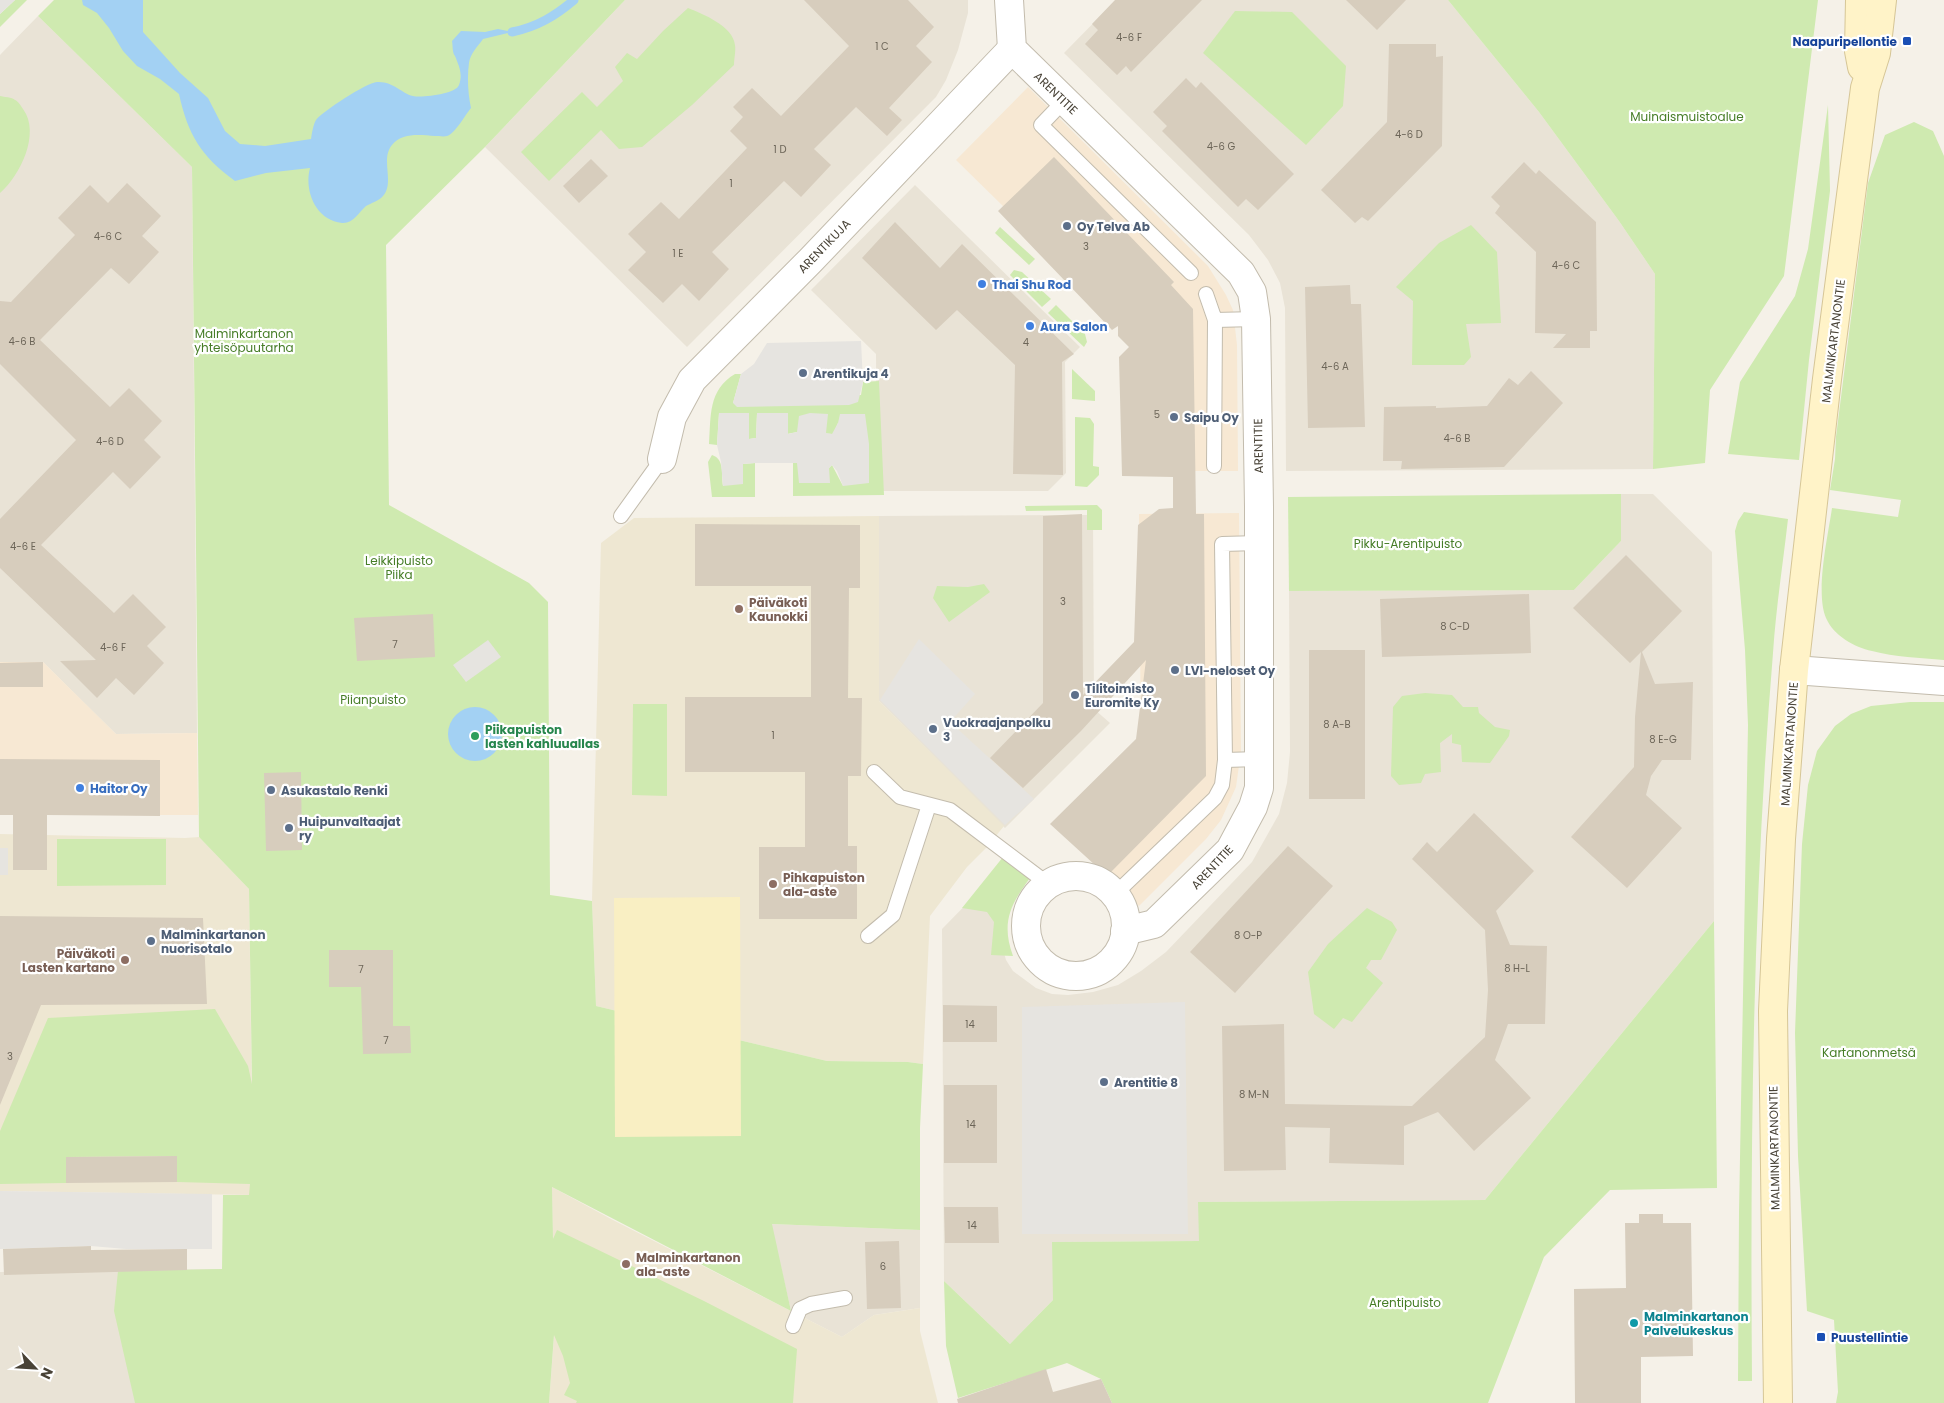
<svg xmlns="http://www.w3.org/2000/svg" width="1944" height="1403" font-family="Poppins,sans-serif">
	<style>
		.residential { fill: #e9e3d6 }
		.commercial { fill: #f7e8d3 }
		.education { fill: #eee7d2 }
		.green { fill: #cfeab0 }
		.sand { fill: #f9efc3 }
		.parking { fill: #e6e4e0 }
		.water { fill: #a3d1f3 }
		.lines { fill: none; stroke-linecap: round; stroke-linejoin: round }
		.stream { stroke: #a3d1f3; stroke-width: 9 }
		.building { fill: #d7cdbd }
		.service-casing { stroke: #c3bcad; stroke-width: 16 }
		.minor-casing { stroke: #c3bcad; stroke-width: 30 }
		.secondary-casing { stroke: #d6c697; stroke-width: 30 }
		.service { stroke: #fff; stroke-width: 14 }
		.minor { stroke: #fff; stroke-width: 28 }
		.secondary { stroke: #fff3c8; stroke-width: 28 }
		.transit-dot { fill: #1a4fb4; stroke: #fff; stroke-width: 2 }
		.service-dot { fill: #5c6f8a; stroke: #fff; stroke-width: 2 }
		.shop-dot { fill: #3f7fe0; stroke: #fff; stroke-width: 2 }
		.education-dot { fill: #8d6e63; stroke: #fff; stroke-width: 2 }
		.leisure-dot { fill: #2e9e5b; stroke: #fff; stroke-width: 2 }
		.culture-dot { fill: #0f9aa8; stroke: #fff; stroke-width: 2 }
		.labels { text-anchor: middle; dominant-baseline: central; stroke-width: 4.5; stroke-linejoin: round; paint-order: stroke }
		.number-label { font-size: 10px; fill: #6c6558 }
		.transit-label { font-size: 12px; font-weight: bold; fill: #164399; stroke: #fff; text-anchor: end }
		.street-label { font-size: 12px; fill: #484236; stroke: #fff }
		.park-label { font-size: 12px; fill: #467d27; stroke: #fff }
		.service-label { font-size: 12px; font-weight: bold; fill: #4e5e75; stroke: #fff; text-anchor: start }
		.shop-label { font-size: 12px; font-weight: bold; fill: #366cbe; stroke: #fff; text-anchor: start }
		.education-label { font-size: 12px; font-weight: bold; fill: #785e54; stroke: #fff; text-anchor: start }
		.leisure-label { font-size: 12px; font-weight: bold; fill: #27864d; stroke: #fff; text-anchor: start }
		.culture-label { font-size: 12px; font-weight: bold; fill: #0d838f; stroke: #fff; text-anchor: start }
	</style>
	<rect width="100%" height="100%" fill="#f5f1e8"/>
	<!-- residential -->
	<g class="residential">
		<path d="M625,0H968V13L958,50L946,80L936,97L687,347L485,147Z"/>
		<path d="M1116,0H1448L1539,112L1619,221L1655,274L1653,469L1286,471L1285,308L1280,283L1268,260L1249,235L1064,53Z"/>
		<path d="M38,16L192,167L197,733L116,734L43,662H0V55Z"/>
		<path d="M915,185L1080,347L1065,362L1066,473L1048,491H877L876,354L811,290Z"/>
		<path d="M1621,494H1653L1712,552L1714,921L1485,1200L1199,1202V1241L1053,1242V1300L1010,1344L944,1281L942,929L990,880L1014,890L1000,939L1006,960L1013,971L1036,988L1052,994L1068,995L1093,992L1118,985L1141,971L1166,952L1252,862L1279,814L1287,783L1290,752L1289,591L1574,590L1621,541Z"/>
		<path d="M1093,515L1094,709L1110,723L1005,828L879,701V516Z"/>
		<path d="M771,1224L920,1230V1308L874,1315L842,1337L791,1311Z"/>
		<path d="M222,1269L224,1403H0V1272Z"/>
	</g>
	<!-- commercial -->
	<g class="commercial">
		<path d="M1028,87L1208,266L1226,295L1233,310L1237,345L1238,471H1138L1139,339L956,160Z"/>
		<path d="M1239,513L1241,751L1236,787L1221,820L1206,839L1139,906L1065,834L1141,757L1139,514Z"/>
		<path d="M0,662H43L116,734L197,733L198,815H0Z"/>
	</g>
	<!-- education -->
	<g class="education">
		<path d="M879,516V701L1004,826L987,847L967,867L930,916L923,1064L908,1062L827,1061L596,1006L592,901L601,543L634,518Z"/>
		<path d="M0,834L185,838L199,837L249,889L252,1101L250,1195L0,1191Z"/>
		<path d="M552,1187L611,1219L842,1337L874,1315L920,1308V1331L938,1403H549L554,1337Z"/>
	</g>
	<!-- green -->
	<g class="green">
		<path d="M15,0H27L0,27V14Z"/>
		<path d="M54,0H625L485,147L386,245L389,505L529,583L548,602L550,895L592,901L596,1006L827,1061L908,1062L923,1064L920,1128V1230L772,1224L791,1311L552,1187L553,1239L557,1230L704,1301L797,1349L793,1403H576L577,1401L564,1395L570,1383L563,1356L554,1335L549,1403H135L114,1311L118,1271L222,1269L223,1195H249L250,1184L177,1182L176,1156L66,1157V1183L0,1184V1131L48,1018L215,1009L248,1066L252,1084L249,889L199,837L192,167L38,16Z"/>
		<path d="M1448,0H1818L1784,276L1710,390L1705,463L1653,469L1655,274L1619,221L1539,112Z"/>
		<path d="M688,8C703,14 733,26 735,45C736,51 734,59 734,65L692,105L642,147L619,149L601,130L549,181L521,152L582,92L597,107L623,81L615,67L627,53L637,59L663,31Z"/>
		<path d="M1235,11L1292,12L1346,66L1343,106L1306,145L1203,53Z"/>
		<path d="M0,96C4,97 12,97 15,100C18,101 21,106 23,109C41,133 20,176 0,193Z"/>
		<path d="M1828,105L1830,191L1809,360L1799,460L1728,454L1740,382L1795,296L1808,249Z"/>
		<path d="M1914,122L1933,131L1944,156V660C1920,658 1895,657 1872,651C1854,647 1834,636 1826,618C1815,592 1828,536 1832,508L1898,517L1901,500L1830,490L1835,459L1836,437L1868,183L1885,135Z"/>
		<path d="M1471,225L1497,252L1501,323L1466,324L1471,357L1464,365H1412L1413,301L1396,287L1439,243Z"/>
		<path d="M1000,227L1035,259L1029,265L995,233Z"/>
		<path d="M1014,270L1022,272L1051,299L1042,307L1010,275Z"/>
		<path d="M1056,305L1085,334L1087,342L1084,347L1048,313Z"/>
		<path d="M1072,369L1095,391V401L1072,399Z"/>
		<path d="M735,374H741L733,403L861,395L863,382L879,381L884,495L793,496V462L829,468L832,465L843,486L838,423L833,434L797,432L787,434L757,414L756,438L749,439L719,413L717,445L709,444C711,416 708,390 735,374Z"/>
		<path d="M1075,417L1090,418L1094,424L1093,466L1099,467V475L1087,487L1075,486Z"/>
		<path d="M712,455C725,459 721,475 723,486L743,464L755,463V497H712L708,462Z"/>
		<path d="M1621,494V541L1574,590L1289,591L1288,497Z"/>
		<path d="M1097,505L1102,510V530H1087V510L1026,511L1025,506Z"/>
		<path d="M1744,512L1788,519C1783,563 1776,608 1773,653C1753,894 1750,1138 1752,1381H1738L1739,1212L1748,725L1745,650L1735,531L1738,521Z"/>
		<path d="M984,584L990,592L949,622L933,598L937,586L968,587Z"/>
		<path d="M1425,693L1452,695L1463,707H1478L1479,713L1495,727L1510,730L1509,736L1490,763L1462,762L1461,745L1452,743V734L1440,743L1441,772L1425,774L1421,783L1399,785L1391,776L1393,707L1402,696Z"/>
		<path d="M1910,702H1944V1403H1836L1838,1392L1834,1320L1807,1311L1798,1156L1795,1033L1802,844L1808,785L1817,751L1835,726L1851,714L1871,706Z"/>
		<path d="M633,704H667V796L632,795Z"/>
		<path d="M57,839H166V885L57,886Z"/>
		<path d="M1003,857L1030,878C1010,905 1001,923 1013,956L991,955L994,922L987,912L962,908Z"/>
		<path d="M1367,908L1392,922L1397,930L1381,960H1371L1366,968L1383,983L1352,1022L1343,1018L1334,1029L1314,1014L1308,972L1328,944Z"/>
		<path d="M1714,921L1717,1188L1610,1190L1544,1257L1488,1403H1112L1101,1379L1067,1363L958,1398L946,1346L944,1281L1010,1344L1053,1300L1052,1242L1199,1241L1198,1202L1485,1200Z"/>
	</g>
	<!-- sand -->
	<path class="sand" d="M740,897L741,1136L615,1137L614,898Z"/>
	<!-- parking -->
	<g class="parking">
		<path d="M0,0H15L0,14Z"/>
		<path d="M861,341L863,382L858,402L849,405L737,407L733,403L741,374L754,364L767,343Z"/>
		<path d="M719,413H749V439L756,438L757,413H788V434L797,432L799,416L810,413L828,414L826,433L832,434L838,423L840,414H865L869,444V483L843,486L837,471L832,465L829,468L830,483H799L797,463H755L743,464V484L723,486L721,462L717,445Z"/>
		<path d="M919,639L975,694L950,722L1034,799L1005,825L880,700Z"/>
		<path d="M488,640L501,657L466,682L453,665Z"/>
		<rect x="0" y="848" width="8" height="27"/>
		<path d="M1185,1002L1188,1234H1022V1007Z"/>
		<path d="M0,1191L212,1194V1249H126L91,1246L0,1249Z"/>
	</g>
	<!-- water -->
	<g class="water">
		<path d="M82,0H143V32L180,73L208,98L225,131L240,144L265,146L311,139C312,133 313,125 316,120C323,111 366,83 377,82C393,81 401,93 413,96C422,98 456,94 459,85C463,74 459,66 455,56C452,52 453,46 452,41L461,31L485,32L498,29L512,32L483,39C478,46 470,54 469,63C467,77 468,94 471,108C465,115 455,134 447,136C444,137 438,136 435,136C421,135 402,132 392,145C380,159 395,183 383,196C379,201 371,203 366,206C359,212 353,224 342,223C315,220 304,190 310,168L266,173L235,181C201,156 188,135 179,94L160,79L137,66L123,51L109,28L97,13L83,5Z"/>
		<circle cx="475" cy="734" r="27"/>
	</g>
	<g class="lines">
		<!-- stream -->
		<path class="stream" d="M512,32C537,27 555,16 574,0"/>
	</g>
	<!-- building -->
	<g class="building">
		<path d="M804,0H908L934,27L916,46L932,62L889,108L902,120L887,136L856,107L814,149L831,165L801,197L784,181L712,252L729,269L699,301L682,284L663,303L628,270L646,252L628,234L661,202L679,219L747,148L730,131L743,117L733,107L752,88L781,116L849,46Z"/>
		<path d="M1115,0H1202L1131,72L1126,66L1117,75L1085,44L1098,30L1092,24Z"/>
		<path d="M1346,0H1406L1377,30Z"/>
		<path d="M1389,44H1436V57L1443,56L1442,146L1368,221L1362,217L1355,223L1321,190L1387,122Z"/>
		<path d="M1186,78L1196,88L1201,82L1294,174L1258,210L1246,199L1238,207L1162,131L1167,126L1153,112Z"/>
		<path d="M1054,157L1174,282L1171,285L1193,309L1196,514H1204L1206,776L1107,876L1050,824L1136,739L1146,660L1081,731L1023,788L990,758L1043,703V516L1082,514L1083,695L1134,642L1138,525L1159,509L1173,508V477L1122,476L1119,357L1129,347L1118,336V326L1112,330L998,211Z"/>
		<path d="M591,159L608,176L579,203L563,186Z"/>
		<path d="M1524,162L1536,174L1539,170L1596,222L1597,331H1590V348H1553L1566,334L1535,333L1536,252L1495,213L1500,206L1491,197Z"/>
		<path d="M127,183L161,216L142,236L159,252L129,284L111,268L40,340L110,407L129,388L162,421L144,440L161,457L130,489L113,472L41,545L114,613L133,594L166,627L147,646L164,663L134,695L116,678L97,698L60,661L96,660L0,568V519L76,440L0,364V301L11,302L75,235L58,218L90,185L108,203Z"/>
		<path d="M895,222L940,268L962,244L1074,354L1062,362L1063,475L1013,474L1015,365L957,310L936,330L862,258Z"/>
		<path d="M1350,285L1351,304H1361L1365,427L1308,428L1305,287Z"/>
		<path d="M1531,371L1563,403L1504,467L1401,469L1402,461H1383L1384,407L1436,406V408L1487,406L1509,378L1518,385Z"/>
		<path d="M695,524L860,525V588H849L848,698H862L861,776H848V846H857V919H759V847H805V772H685V697H811V586H695Z"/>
		<path d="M1626,555L1682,611L1642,652L1655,684L1693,682L1691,760H1662L1651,776L1646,795L1682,828L1627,888L1571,837L1634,767L1635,717L1641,652L1630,663L1573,608Z"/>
		<path d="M1529,594L1531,653L1382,657L1380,599Z"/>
		<path d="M433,614L435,657L357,661L354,618Z"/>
		<rect x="1309" y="650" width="56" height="149"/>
		<path d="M43,662V687H0V663Z"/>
		<path d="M0,759L160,760V816L47,815V870H13V815H0Z"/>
		<path d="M301,772L302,850L266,851L264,773Z"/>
		<path d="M1474,813L1534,871L1496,911L1510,945L1547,946L1545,1024H1508L1495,1060L1531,1098L1474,1151L1438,1112L1404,1126V1165L1329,1163L1330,1128L1285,1127L1286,1170L1224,1171L1222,1026L1284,1024L1285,1104L1412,1106L1485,1037L1488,990L1485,930L1412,859L1427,842L1437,852Z"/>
		<path d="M1288,846L1333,886L1235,993L1190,952Z"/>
		<path d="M0,916L203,918L207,1004L41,1005L0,1105Z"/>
		<path d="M329,950H393V1026H410L411,1053L363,1054L361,987H329Z"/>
		<path d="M943,1005L997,1006V1042H943Z"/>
		<rect x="944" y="1085" width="53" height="78"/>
		<path d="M177,1156V1182L66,1183V1157Z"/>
		<path d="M944,1207H998L999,1243H945Z"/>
		<path d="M1639,1214H1663V1223H1691L1693,1356L1641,1357V1403H1575L1574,1289L1626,1288L1625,1223H1639Z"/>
		<path d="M899,1241L901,1308L867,1309L865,1242Z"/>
		<path d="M91,1246V1250L187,1249V1270L4,1275L3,1249Z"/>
		<path d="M1046,1369L1053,1392L1101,1379L1112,1403H958L957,1399Z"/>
	</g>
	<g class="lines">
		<!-- service casing -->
		<g class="service-casing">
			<g id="service">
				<path d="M1064,101L1041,125L1191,273"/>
				<path d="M1206,294L1215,320L1256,319"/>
				<path d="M1214,466L1215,320"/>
				<path d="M621,516L662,459"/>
				<path d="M1225,760L1259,759"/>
				<path d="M874,772L900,797L950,810L1048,884"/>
				<path d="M1114,895L1215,798L1222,785L1225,760L1222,544L1259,543"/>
				<path d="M868,936L893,915L929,805"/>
				<path d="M793,1326L800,1309L811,1304L845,1298"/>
			</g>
		</g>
		<!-- minor casing -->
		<g class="minor-casing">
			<g id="minor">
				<path d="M1009,0L1012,49L1241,273L1252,292L1256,319L1259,507V788L1253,807L1230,850L1154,924L1125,931"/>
				<path d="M662,459L672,417L692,380L810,261L1012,49"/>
				<path d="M1794,670L1944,681"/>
				<circle cx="1076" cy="926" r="50"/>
			</g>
		</g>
		<!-- secondary casing -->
		<g class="secondary-casing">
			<g id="secondary">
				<path d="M1860,0L1859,51L1862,67"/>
				<path d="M1778,1403L1773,1011L1781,839L1794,670L1827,379L1865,88L1876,53L1882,0"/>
			</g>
		</g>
		<!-- service -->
		<use href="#service" class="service"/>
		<!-- minor -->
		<use href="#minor" class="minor"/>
		<!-- secondary -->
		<use href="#secondary" class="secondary"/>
	</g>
	<!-- markers -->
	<g class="transit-dot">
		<rect x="1902" y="36" width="10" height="10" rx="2.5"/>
		<rect x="1816" y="1332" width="10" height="10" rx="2.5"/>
	</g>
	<g class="service-dot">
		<circle cx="1067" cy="226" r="5"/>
		<circle cx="803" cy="373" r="5"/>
		<circle cx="1174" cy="417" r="5"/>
		<circle cx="1175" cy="670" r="5"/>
		<circle cx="1075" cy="695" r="5"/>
		<circle cx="933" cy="729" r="5"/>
		<circle cx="271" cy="790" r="5"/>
		<circle cx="289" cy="828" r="5"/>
		<circle cx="151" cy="941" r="5"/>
		<circle cx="1104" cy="1082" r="5"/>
	</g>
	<g class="shop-dot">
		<circle cx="982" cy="284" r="5"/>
		<circle cx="1030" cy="326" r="5"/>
		<circle cx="80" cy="788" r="5"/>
	</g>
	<g class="education-dot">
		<circle cx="739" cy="609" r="5"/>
		<circle cx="773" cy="884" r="5"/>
		<circle cx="125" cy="960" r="5"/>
		<circle cx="626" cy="1264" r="5"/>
	</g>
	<circle class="leisure-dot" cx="475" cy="736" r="5"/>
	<circle class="culture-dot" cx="1634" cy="1323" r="5"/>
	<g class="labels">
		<!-- number labels -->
		<g class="number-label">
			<text x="1129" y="37">4-6 F</text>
			<text x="882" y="46">1 C</text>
			<text x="1409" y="134">4-6 D</text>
			<text x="1221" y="146">4-6 G</text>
			<text x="780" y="149">1 D</text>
			<text x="731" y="183">1</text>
			<text x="108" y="236">4-6 C</text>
			<text x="1086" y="246">3</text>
			<text x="678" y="253">1 E</text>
			<text x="1566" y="265">4-6 C</text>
			<text x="22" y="341">4-6 B</text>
			<text x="1026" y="342">4</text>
			<text x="1335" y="366">4-6 A</text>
			<text x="1157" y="414">5</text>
			<text x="1457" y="438">4-6 B</text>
			<text x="110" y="441">4-6 D</text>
			<text x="23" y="546">4-6 E</text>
			<text x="1063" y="601">3</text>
			<text x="1455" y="626">8 C-D</text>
			<text x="395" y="644">7</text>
			<text x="113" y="647">4-6 F</text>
			<text x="1337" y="724">8 A-B</text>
			<text x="773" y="735">1</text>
			<text x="1663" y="739">8 E-G</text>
			<text x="1248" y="935">8 O-P</text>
			<text x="1517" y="968">8 H-L</text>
			<text x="361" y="969">7</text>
			<text x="970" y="1024">14</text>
			<text x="386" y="1040">7</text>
			<text x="10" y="1056">3</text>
			<text x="1254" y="1094">8 M-N</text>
			<text x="971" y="1124">14</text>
			<text x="972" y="1225">14</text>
			<text x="883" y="1266">6</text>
		</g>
		<!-- transit labels -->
		<g class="transit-label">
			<text x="1897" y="41">Naapuripellontie</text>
			<text x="1831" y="1337" text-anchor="start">Puustellintie</text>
		</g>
		<!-- street labels -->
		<g class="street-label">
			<text transform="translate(1056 93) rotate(44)">ARENTITIE</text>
			<text transform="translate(824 246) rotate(-46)">ARENTIKUJA</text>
			<text transform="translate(1833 341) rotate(-83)">MALMINKARTANONTIE</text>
			<text transform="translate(1258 446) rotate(-91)">ARENTITIE</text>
			<text transform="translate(1789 744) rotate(-86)">MALMINKARTANONTIE</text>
			<text transform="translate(1212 867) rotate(-47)">ARENTITIE</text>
			<text transform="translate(1774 1148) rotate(-91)">MALMINKARTANONTIE</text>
		</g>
		<!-- park labels -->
		<g class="park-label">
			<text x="1687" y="116">Muinaismuistoalue</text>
			<text x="244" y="333">Malminkartanon<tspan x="244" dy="14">yhteisöpuutarha</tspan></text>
			<text x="1408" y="543">Pikku-Arentipuisto</text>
			<text x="399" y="560">Leikkipuisto<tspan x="399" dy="14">Piika</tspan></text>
			<text x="373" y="699">Piianpuisto</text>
			<text x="1869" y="1052">Kartanonmetsä</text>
			<text x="1405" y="1302">Arentipuisto</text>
		</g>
		<!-- service labels -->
		<g class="service-label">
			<text x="1077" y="226">Oy Telva Ab</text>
			<text x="813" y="373">Arentikuja 4</text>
			<text x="1184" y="417">Saipu Oy</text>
			<text x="1185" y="670">LVI-neloset Oy</text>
			<text x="1085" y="688">Tilitoimisto<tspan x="1085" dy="14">Euromite Ky</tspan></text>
			<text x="943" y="722">Vuokraajanpolku<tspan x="943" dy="14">3</tspan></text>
			<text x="281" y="790">Asukastalo Renki</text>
			<text x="299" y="821">Huipunvaltaajat<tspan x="299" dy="14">ry</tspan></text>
			<text x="161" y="934">Malminkartanon<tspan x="161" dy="14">nuorisotalo</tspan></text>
			<text x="1114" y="1082">Arentitie 8</text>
		</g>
		<!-- shop labels -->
		<g class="shop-label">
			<text x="992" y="284">Thai Shu Rod</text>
			<text x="1040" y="326">Aura Salon</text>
			<text x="90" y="788">Haitor Oy</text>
		</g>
		<!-- education labels -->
		<g class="education-label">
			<text x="749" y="602">Päiväkoti<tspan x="749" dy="14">Kaunokki</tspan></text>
			<text x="783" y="877">Pihkapuiston<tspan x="783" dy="14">ala-aste</tspan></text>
			<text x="115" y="953" text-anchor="end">Päiväkoti<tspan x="115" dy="14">Lasten kartano</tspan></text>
			<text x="636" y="1257">Malminkartanon<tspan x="636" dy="14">ala-aste</tspan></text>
		</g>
		<!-- leisure labels -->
		<g class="leisure-label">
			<text x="485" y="729">Piikapuiston<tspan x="485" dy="14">lasten kahluuallas</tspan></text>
		</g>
		<!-- culture labels -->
		<g class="culture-label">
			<text x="1644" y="1316">Malminkartanon<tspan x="1644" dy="14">Palvelukeskus</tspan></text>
		</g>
	</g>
	<!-- north arrow -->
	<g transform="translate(35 1368) rotate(115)" stroke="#ffffff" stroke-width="4" paint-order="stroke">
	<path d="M0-4L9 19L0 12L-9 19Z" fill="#484236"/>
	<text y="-8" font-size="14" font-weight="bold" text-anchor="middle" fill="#484236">N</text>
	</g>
</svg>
